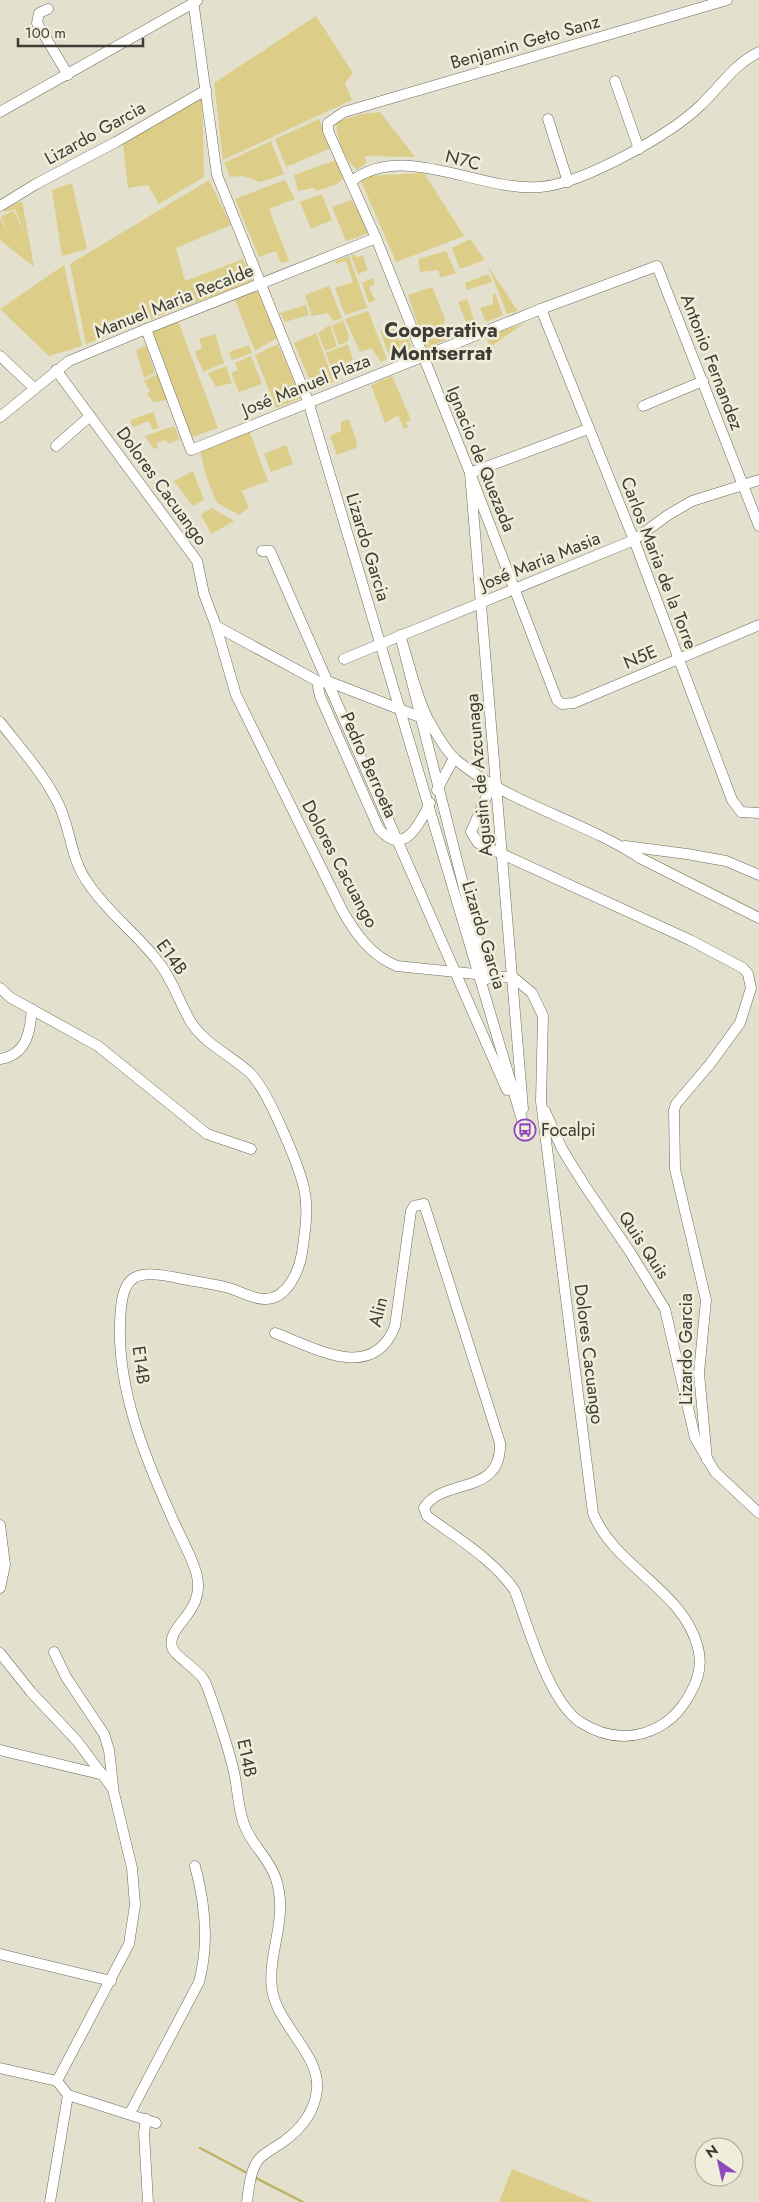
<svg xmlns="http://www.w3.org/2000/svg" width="759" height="2202" font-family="Jost,sans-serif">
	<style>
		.green { fill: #dcce89 }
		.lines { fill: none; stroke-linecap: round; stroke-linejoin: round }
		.stream { stroke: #c2b262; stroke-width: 2.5 }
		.minor-casing { stroke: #6e6b5b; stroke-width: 11 }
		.minor { stroke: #fff; stroke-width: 10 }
		.labels { text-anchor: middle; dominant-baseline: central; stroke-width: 5; stroke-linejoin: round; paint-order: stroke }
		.street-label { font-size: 18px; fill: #3d3c35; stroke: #f0eddb }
		.poi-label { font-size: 18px; fill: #3d3c35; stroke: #f0eddb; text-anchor: start }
		.quarter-label { font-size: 20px; font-weight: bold; fill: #3d3c35; stroke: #f0eddb }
	</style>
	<rect width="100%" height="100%" fill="#e3e0ce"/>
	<!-- green -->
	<g class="green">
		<path d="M316,16L353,73L345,83L352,100L223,160L214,83Z"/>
		<path d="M202,96L204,177L159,204L148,185L128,188L123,144Z"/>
		<path d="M380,112L415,157L365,156L366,163L357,170C343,157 337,140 336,122L361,114Z"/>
		<path d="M319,119L331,148L286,167L275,139Z"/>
		<path d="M271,141L284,174L261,182L243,176L230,177L224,163Z"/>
		<path d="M336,160L345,176L339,183L317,191L313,188L298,191L294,175Z"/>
		<path d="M424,173L464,236L396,262L361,181L367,176Z"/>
		<path d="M209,180L231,225L176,248L185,281L243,259L253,281L86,344L70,264Z"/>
		<path d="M285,180L295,199L269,209L289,261L281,263L276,251L259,257L235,199Z"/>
		<path d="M72,183L87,249L62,256L52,190Z"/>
		<path d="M322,194L332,220L311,229L300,202Z"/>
		<path d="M352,200L369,233L346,241L332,207Z"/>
		<path d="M22,201L34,267L0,240V217L10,239L1,216L14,211L26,235L15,209L5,212L4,209Z"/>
		<path d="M470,239L485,260L460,269L452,248Z"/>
		<path d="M446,251L456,273L441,278L438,270L420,272L418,259Z"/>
		<path d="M354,254L356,257L363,256L368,270L358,274L351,255Z"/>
		<path d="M349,256L367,308L345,315L335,288L353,282L346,261L336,264L335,261Z"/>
		<path d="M64,265L82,346L49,356L0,309Z"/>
		<path d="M488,266L518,311L507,314Z"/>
		<path d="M488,274L492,282L467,290L465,283Z"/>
		<path d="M373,278L375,284L369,287L375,300L369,303L362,283Z"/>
		<path d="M329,286L342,318L333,321L328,313L312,316L305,295Z"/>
		<path d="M432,287L445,319L443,324L449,338L426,349L408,295Z"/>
		<path d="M258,291L277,338L255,351L235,300Z"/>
		<path d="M495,293L503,315L486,322L480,308L493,304V294Z"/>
		<path d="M467,299L476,325L468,327L458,302Z"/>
		<path d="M306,305L309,315L285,322L280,313Z"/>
		<path d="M368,311L387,359L381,362L371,348L360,352L345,319Z"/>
		<path d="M343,320L349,336L347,342L339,345L332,326Z"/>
		<path d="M178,321L218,428L192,437L153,332Z"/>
		<path d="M525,323L490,347L486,336Z"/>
		<path d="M330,325L337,347L325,351L318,333Z"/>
		<path d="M387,329H394L399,341L408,338L412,349L391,360L380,331Z"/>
		<path d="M316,333L334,382L314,391L294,343Z"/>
		<path d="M215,334L224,363L203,372L195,352L202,348L199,339Z"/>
		<path d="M278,344L301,398L276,408L255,355Z"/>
		<path d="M348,344L353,360L332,370L326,353Z"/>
		<path d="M146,345L155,373L144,378L136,350Z"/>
		<path d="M249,345L252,353L232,360L229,352Z"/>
		<path d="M251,356L262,384L239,392L231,373L238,370L235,363Z"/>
		<path d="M226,366L232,383L216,387L208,373Z"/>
		<path d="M157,374L167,400L153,402L147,394L150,391L144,381Z"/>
		<path d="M392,376L411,420L406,422L408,427L404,429L398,415L385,423L371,385Z"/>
		<path d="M153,412L159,428L153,430L149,421L133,427L130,420Z"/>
		<path d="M349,419L357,443L356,448L337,455L330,436L341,431V422Z"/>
		<path d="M174,426L180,439L168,444L166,440L156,443L158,448L154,449L145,436Z"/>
		<path d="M249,430L268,481L242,491L249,508L239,515L217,503L206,476L200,450Z"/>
		<path d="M286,445L293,464L271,472L264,454Z"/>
		<path d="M193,471L204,500L193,506L174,481Z"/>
		<path d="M212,508L234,521L211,534L201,514Z"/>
		<path d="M512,2169L593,2202H499Z"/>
	</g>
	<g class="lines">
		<!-- stream -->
		<g class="stream">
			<path d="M200,2148L249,2174"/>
			<path d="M254,2177L303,2202"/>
		</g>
		<!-- minor casing -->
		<g class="minor-casing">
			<g id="minor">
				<path d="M193,0L217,175L308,401L525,1130"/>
				<path d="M727,0L344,112L328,123V131L376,238L470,473L557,700L562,704L574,703L759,625"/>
				<path d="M48,9L39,13L37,23L68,75"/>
				<path d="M615,81L639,149"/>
				<path d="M0,112L197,1"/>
				<path d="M548,119L568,182"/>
				<path d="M352,181C404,141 480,192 540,187C582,184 670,135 701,105C721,86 733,65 759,52"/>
				<path d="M0,206L36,184L116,142L206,90"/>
				<path d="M541,309L634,540L732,800L741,812L759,813"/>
				<path d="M146,329L191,450L541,309L657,266L759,526"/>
				<path d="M0,356L34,388"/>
				<path d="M56,370L197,561L204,594L216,626L236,695L342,910C355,933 371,956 397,966L514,978L532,993L543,1016L541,1101L593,1513C614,1567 684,1590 698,1648C702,1663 699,1678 691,1692C669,1735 622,1749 580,1722C549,1701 528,1627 515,1591C493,1559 458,1539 427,1516L424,1508C442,1477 502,1497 500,1443L424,1204L414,1206L411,1211L395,1326C373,1383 315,1348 275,1333"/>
				<path d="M643,406L703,381"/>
				<path d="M0,417L69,361L146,329L376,238"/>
				<path d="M56,446L90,416"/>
				<path d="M262,551H270L507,1090"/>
				<path d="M216,626L321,683"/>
				<path d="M344,659L634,540L668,515L692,501L759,480"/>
				<path d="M425,719L327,681L321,683L318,687L320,696L379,829C404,858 420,823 430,803"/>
				<path d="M0,722C21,749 44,774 59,805C71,831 71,860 88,883C107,912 135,932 156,959C173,979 179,1003 192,1024C207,1045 230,1055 249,1072C267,1088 298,1163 304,1188C309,1210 305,1231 302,1253C299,1271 287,1300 264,1299C253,1299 239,1291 229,1288C214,1284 198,1282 183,1279C135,1269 121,1271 120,1325C118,1390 144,1455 170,1513C178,1533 190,1552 196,1572C208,1612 166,1625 172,1647C175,1657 197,1668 204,1680C208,1687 211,1698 214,1706C222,1730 230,1752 235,1777C238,1794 239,1816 247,1831C255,1848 270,1860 276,1879C289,1919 267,1953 272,1989C277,2025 320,2054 317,2089C315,2112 301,2129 283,2142C276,2147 266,2152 260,2158C250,2169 249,2188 247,2202"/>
				<path d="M492,784L471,832L478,843L690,940L743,968L748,974L751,988L740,1023L710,1064L676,1104L674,1110L675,1169L706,1300L699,1373L707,1460"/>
				<path d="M437,790L454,758"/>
				<path d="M625,846L687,854L726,861L759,875"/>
				<path d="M487,979L400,635C408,659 417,700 429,721C436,733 445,750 455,759C509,804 582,820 640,858L759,918"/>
				<path d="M0,988L11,998L98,1046L207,1134L251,1149"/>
				<path d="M0,1059C27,1055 30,1032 32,1009"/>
				<path d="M523,1109L470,473L588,429"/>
				<path d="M545,1111L562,1149L585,1186L630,1252L665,1309L695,1438L715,1472L759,1513"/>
				<path d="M0,1525L5,1565L0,1588"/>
				<path d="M54,1652L66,1677L104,1734L109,1750L113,1786"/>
				<path d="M0,1653L31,1692L77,1741L113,1789L132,1868L135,1905L129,1944L57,2081"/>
				<path d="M0,1750L104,1775"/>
				<path d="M0,1954L111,1981"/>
				<path d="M0,2068L57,2081L68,2095L156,2123"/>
				<path d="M130,2113L199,1982C209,1945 205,1903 195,1866"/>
				<path d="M146,2119L144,2133L148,2202"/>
				<path d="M50,2202L68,2095"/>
			</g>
		</g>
		<!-- minor -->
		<use href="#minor" class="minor"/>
	</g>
	<!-- icons -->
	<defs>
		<g id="bus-ring" transform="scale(1.125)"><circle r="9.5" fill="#f0eddb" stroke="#8d49bd" stroke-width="1.5"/><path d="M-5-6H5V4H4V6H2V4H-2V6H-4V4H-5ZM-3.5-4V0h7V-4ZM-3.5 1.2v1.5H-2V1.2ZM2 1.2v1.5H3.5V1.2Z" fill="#8d49bd"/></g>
	</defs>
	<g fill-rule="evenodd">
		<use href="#bus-ring" x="525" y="1130"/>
	</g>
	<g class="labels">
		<!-- street labels -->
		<g class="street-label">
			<text transform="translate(525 42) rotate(-16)">Benjamin Geto Sanz</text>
			<text transform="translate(95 133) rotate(-29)">Lizardo Garcia</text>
			<text transform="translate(463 160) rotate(14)">N7C</text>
			<text transform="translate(174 301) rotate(-22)">Manuel Maria Recalde</text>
			<text transform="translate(712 362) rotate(69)">Antonio Fernandez</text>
			<text transform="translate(306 385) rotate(-22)">José Manuel Plaza</text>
			<text transform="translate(481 459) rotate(68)">Ignacio de Quezada</text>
			<text transform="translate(162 486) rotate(54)">Dolores Cacuango</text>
			<text transform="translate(368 547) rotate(73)">Lizardo Garcia</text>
			<text transform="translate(540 561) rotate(-22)">José Maria Masia</text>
			<text transform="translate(659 563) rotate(69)">Carlos Maria de la Torre</text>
			<text transform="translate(640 657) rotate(-23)">N5E</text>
			<text transform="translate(369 765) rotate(66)">Pedro Berroeta</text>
			<text transform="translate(479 775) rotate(-95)">Agustin de Azcunaga</text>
			<text transform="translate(340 864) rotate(62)">Dolores Cacuango</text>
			<text transform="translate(484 935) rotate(73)">Lizardo Garcia</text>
			<text transform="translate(172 957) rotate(54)">E14B</text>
			<text transform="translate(644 1245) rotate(57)">Quis Quis</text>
			<text transform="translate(378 1312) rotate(-76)">Alin</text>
			<text transform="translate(686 1349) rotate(-90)">Lizardo Garcia</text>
			<text transform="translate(589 1354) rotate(83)">Dolores Cacuango</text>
			<text transform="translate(141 1365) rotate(82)">E14B</text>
			<text transform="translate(247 1758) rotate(78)">E14B</text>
		</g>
		<!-- poi labels -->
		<g class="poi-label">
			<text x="541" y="1130">Focalpi</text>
		</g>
		<!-- quarter labels -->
		<g class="quarter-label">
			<text x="441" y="330">Cooperativa<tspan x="441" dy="23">Montserrat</tspan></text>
		</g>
	</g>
	<!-- north arrow -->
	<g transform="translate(719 2162) rotate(326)"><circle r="24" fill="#f0eddb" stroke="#a8a699"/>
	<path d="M0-4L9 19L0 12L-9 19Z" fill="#8d49bd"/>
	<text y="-8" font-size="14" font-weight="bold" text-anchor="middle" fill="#3d3c35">N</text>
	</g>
	<!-- scale -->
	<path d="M18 38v8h125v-8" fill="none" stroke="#3d3c35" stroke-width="2.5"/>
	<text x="25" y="38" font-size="15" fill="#3d3c35" stroke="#f0eddb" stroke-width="4" paint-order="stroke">100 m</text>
</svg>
